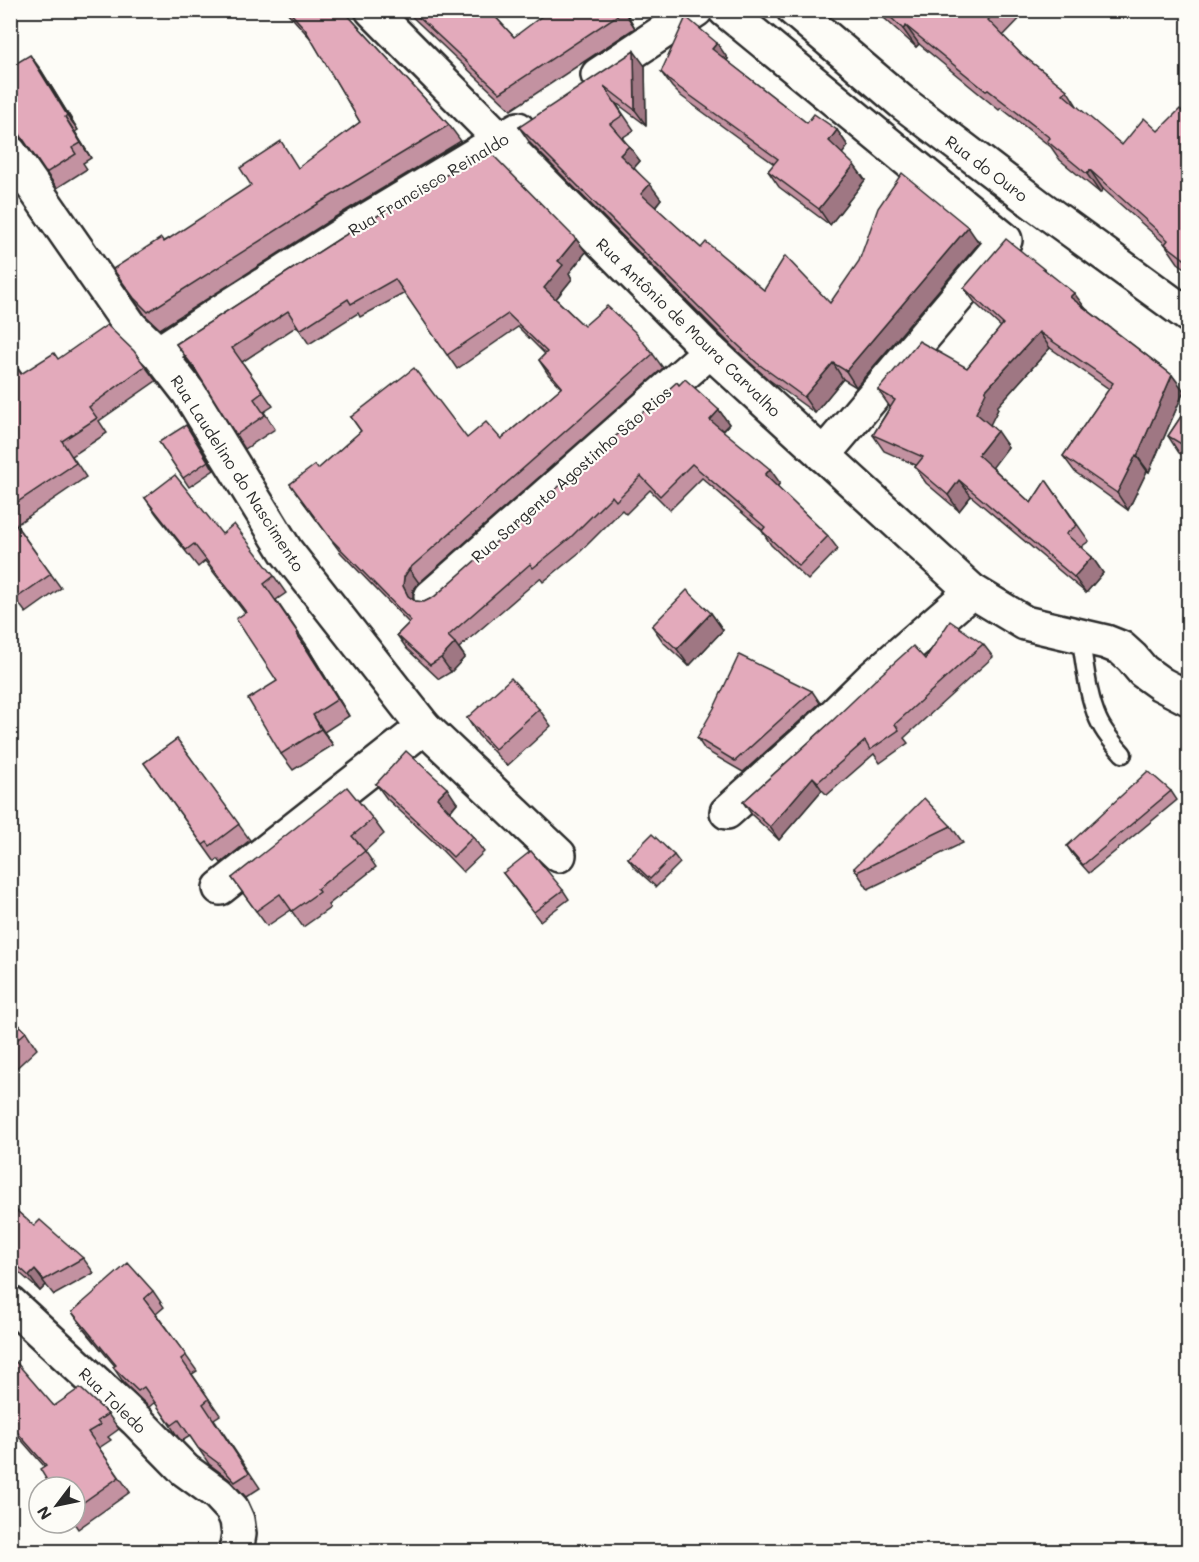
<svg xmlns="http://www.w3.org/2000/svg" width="1199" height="1562" font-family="Mali,sans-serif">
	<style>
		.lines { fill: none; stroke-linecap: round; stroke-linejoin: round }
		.service-casing { stroke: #2b2b2b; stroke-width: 21 }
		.minor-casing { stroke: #2b2b2b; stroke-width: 38 }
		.service { stroke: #fdfcf7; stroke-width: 16 }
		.minor { stroke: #fdfcf7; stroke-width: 33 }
		.wall { fill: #c392a1; stroke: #2b2b2b; stroke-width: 1.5 }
		.shaded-wall { fill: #9f7783; stroke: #2b2b2b; stroke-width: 1.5 }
		.building { fill: #e3aabb; stroke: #2b2b2b; stroke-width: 1.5 }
		.labels { text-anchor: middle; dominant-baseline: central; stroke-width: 4.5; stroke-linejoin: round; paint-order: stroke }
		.street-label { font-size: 16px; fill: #2b2b2b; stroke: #fdfcf7 }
	</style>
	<rect width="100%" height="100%" fill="#fdfcf7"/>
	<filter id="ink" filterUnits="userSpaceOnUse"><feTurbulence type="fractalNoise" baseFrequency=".0167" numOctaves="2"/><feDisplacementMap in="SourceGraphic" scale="12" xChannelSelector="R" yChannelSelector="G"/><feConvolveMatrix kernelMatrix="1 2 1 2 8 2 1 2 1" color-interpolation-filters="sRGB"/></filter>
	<g filter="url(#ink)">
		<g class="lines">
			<!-- service casing -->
			<g class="service-casing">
				<path id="service" d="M1080,635C1085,663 1087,694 1098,719C1104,733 1114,744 1123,754"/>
			</g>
			<!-- minor casing -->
			<g class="minor-casing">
				<g id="minor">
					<path d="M372,10L710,351L972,591L1025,623L1106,642L1121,648L1132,658L1143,671L1161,684L1188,698"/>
					<path d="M725,10L1005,240"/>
					<path d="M794,10L903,103L1037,205L1188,315"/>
					<path d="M598,75L696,10"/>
					<path d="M10,153L131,327L158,353L189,393L286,551L424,727L559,855"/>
					<path d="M158,353L222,311L342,235L518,129"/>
					<path d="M823,455L994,254"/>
					<path d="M431,597L710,351"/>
					<path d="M727,812L827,722L871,679L972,591"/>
					<path d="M220,888L424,727"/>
					<path d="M10,1303L136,1420L185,1470L218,1494L232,1509L237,1520L239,1534L236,1552"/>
				</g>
			</g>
			<!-- service -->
			<use href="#service" class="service"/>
			<!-- minor -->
			<use href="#minor" class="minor"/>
		</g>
		<!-- wall -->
		<g class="wall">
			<path d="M285,10H343L449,125L461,141L332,219L160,329L145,315L113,269L299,168L360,122L312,40Z"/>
			<path d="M405,10H489L514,37L625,10L635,28L511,110Z"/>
			<path d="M878,10H1028L1003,36L1021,54L1067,90L1079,109L1122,145L1158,131L1188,117V270L1178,263L1165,244L1103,189L1100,193L1060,160L1051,147L1001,108L999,110L919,44L916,47L884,18Z"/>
			<path d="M728,59L727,61L807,123L837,130L848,146L842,154L854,165L865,180L830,225L779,187L768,171L774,164L681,96L672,87L661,72Z"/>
			<path d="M10,65L12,66L41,70L78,130L75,132L91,158L83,163L87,169L57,188L25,142L18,136L10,135Z"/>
			<path d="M645,66L646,125L615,102L634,130L622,138L640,161L634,168L661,199L655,207L701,248L764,290L830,303L979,243L856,387L843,379L815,413L768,379L733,347L530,143L519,127Z"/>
			<path d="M342,237L576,239L586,252L569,273L572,279L556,299L584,326L653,354L663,368L419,583L413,590V599L415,601L424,602L434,597L679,385L719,410L729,424L723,431L780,483L777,487L828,536L838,549L808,580L771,545L762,531V530L702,478L670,510L650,490L626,514L622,510L580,552L543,582L540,578L459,648L465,657L451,672L439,679L407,649L397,635L409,623L341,553L290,484L318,469L361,431L351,417L467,438L501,439L561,388L548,374L539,360L545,354L518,327L457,369L405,293L360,317L358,313L309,344L297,326L242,362L273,406L264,412L275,429L245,449L236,435L199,375L176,344Z"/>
			<path d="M10,282L14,287L10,289Z"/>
			<path d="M964,288L1085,308L1172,375L1184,391L1149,472L1147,471L1128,510L1075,472L1063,456L1109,389L1050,348L997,407L998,409L990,424L1008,447L992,467L1031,503L1046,480L1089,541L1081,547L1092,557L1103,573L1086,593L971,496L959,511L926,483L915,467L916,465L884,451L873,435L890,407L878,390L967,368L1001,327L976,304Z"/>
			<path d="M10,357L22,374L59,359L145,366L156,381L99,421L107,433L72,456L86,477L16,525L61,588L26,613L10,592Z"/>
			<path d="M1188,406V458L1179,453L1168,436Z"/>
			<path d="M192,433L214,470L189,487L159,442Z"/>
			<path d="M145,498L222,534L274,576L286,593L276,600L310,650H309L349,716L324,732L333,745L293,770L281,754L277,681L245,613L205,561L198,567L157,515Z"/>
			<path d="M711,613L723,630L689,666L664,643L652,626Z"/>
			<path d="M983,644L993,657L904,738L908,743L880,763L874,754L827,795L822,790L779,840L752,815L743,802L830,723L925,659Z"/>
			<path d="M812,691L820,703L743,772L705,750L697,738Z"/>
			<path d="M539,709L551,726L507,766L478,735L467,718Z"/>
			<path d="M177,739L250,840L221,863L218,859L215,862L144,763Z"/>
			<path d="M376,784L457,803L450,812L473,837L484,852L463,872L434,842L387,799Z"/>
			<path d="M1171,791L1177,800L1089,873L1073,855L1067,846Z"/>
			<path d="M373,819L384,834L365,851L376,867L328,905L330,908L303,927L291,910L267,926L232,878Z"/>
			<path d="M951,826L963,843L868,889L854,868Z"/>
			<path d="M674,855L680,863L656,887L634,867L628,858Z"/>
			<path d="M503,873L563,890L569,899L540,921Z"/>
			<path d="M10,1016L26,1032L37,1049L10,1074Z"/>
			<path d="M10,1205L34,1226L83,1258L94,1273L54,1295L46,1285L40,1291L13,1267L10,1270Z"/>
			<path d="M153,1291L164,1307L156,1314L197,1371L192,1374L220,1415L214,1419L260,1488L246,1497L229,1479L209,1464L190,1436L182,1441L178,1437L155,1402L149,1407L124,1383L113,1367L115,1366L83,1328L72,1312Z"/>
			<path d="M10,1366L54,1406L108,1414L119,1429L108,1437L111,1440L99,1448L130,1492L78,1529L74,1523L75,1487L44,1466L10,1427Z"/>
		</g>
		<!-- shaded-wall -->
		<g class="shaded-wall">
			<path d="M623,10H625L635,28Z"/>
			<path d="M906,26L919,44L916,47L903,29Z"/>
			<path d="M717,43L728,59L723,65L712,49Z"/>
			<path d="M634,51L645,66L646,125L635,110Z"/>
			<path d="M30,55L41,70L78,130L67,115Z"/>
			<path d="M65,117L75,132L91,158L81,143Z"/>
			<path d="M837,130L848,146L840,157L829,141Z"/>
			<path d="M629,146L640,161L631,171L620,155Z"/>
			<path d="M854,165L865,180L830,225L819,209Z"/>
			<path d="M1090,170L1103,189L1100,193L1087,174Z"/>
			<path d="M650,184L661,199L652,210L641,194Z"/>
			<path d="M968,227L979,243L856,387L846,371Z"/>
			<path d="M576,239L586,252L569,273L572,279L554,301L544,288L558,261Z"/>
			<path d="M1074,293L1086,309L1070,297Z"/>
			<path d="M1039,332L1050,348L997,407L998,409L988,429L976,413L985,391Z"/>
			<path d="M833,363L843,379L815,413L804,397Z"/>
			<path d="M1172,375L1184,391L1149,472L1137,456Z"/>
			<path d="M719,410L729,424L719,434L710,420Z"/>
			<path d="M997,431L1008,447L990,471L978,455Z"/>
			<path d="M1136,455L1147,471L1128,510L1117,493Z"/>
			<path d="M770,469L780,483L775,489L765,475Z"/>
			<path d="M959,480L971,496L959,511L948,495Z"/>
			<path d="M1092,557L1103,573L1086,593L1074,577Z"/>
			<path d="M409,569L419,583L413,590V600L408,596L403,586L404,577Z"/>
			<path d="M711,613L723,630L689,666L677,649Z"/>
			<path d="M297,634L309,650L349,716L338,699Z"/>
			<path d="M455,643L465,657L451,672L441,658Z"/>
			<path d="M313,715L324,732L333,745L321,729Z"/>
			<path d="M813,777L822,790L779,840L770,827Z"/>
			<path d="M447,788L457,803L448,813L437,798Z"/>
			<path d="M35,1270L46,1285L40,1291L29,1276Z"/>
		</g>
		<!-- building -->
		<g class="building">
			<path d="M288,10H343L449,125L321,202L148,312L134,298L113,269L161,238L164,242L251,185L240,168L281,141L298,168L360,122L305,29Z"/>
			<path d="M411,10H489L514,37L550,10L624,11L500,93Z"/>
			<path d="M883,10H997L988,20L1021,54L1067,90L1063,94L1122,145L1144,118L1158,131L1180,109L1188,117V262L1165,244L1168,240L1090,170L1087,174L1047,141L1050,138L988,90L986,91L906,26L903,29Z"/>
			<path d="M686,17L717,43L712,49L807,123L814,114L837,130L829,141L854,165L819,209L768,171L778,159L670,81L661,72Z"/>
			<path d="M634,51L635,110L604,86L623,115L610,124L629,146L620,155L650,184L641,194L701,248L706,242L764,290L785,256L830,303L859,261L878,208L902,173L968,227L846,371L833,363L804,397L757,363L723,331L519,127Z"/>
			<path d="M30,55L67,115L65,117L81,143L72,148L76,154L46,173L15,127L10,123V67Z"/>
			<path d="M488,150L576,239L558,261L563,265L544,288L584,326L607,306L635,332L653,354L409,569L404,577L403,586L408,596L415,601L424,602L434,597L677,382L679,385L685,379L719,410L710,420L770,469L765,475L828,536L799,566L762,531L765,527L692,464L660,496L641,476L616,501L612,496L570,538L533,568L530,564L448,636L455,643L441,658L430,665L397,635L411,621L331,539L290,484L315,465L318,469L361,431L351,417L414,368L467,438L486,422L501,439L562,387L539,360L547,352L508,314L447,355L395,279L351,304L348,299L300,330L288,311L232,348L263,392L254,399L265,415L236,435L195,369L176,344L342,237Z"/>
			<path d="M1006,239L1074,293L1070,297L1172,375L1137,456L1136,455L1117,493L1063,456L1113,383L1039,332L985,391L986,392L976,413L997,431L978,455L1031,503L1046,480L1077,525L1066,534L1092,557L1074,577L959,480L948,495L915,467L923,457L873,435L895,400L878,390L919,341L967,368L1003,324L964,288Z"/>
			<path d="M107,325L134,351L145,366L89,407L97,418L62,441L76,463L10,507V358L21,374L54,353L58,359Z"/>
			<path d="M1188,406V448L1168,436Z"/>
			<path d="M186,425L208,461L183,478L159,442Z"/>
			<path d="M175,475L222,534L234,524L274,576L264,584L298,633L297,634L338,699L313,715L321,729L281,754L248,699L277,681L236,619L246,612L194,544L186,550L145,498Z"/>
			<path d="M10,517L51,574L15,599L10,592Z"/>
			<path d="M687,590L711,613L677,649L652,626Z"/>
			<path d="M950,621L983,644L895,724L899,730L870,750L865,741L818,782L813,777L770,827L743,802L830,723L875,680L913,646L925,659Z"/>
			<path d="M739,655L812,691L735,761L697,738L714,708Z"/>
			<path d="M511,678L539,709L495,749L467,718Z"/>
			<path d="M177,739L239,824L210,846L207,842L203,845L144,763Z"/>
			<path d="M406,751L447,788L437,798L473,837L453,857L423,827L376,784Z"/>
			<path d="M1148,771L1171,791L1083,865L1067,846Z"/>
			<path d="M347,787L373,819L352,836L365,851L317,889L319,892L292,911L280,894L256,911L232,878Z"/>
			<path d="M924,798L951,826L857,872L854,868Z"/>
			<path d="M652,834L674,855L650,879L628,858Z"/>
			<path d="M531,851L563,890L534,912L503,873Z"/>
			<path d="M10,1016L26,1032L10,1046Z"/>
			<path d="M10,1205L34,1226L40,1220L83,1258L44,1280L35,1270L29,1276L10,1259Z"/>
			<path d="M128,1263L153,1291L144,1299L186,1355L181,1359L209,1399L203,1404L249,1473L235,1482L218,1463L198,1448L179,1420L172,1425L168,1421L144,1387L138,1391L113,1367L116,1365L72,1312Z"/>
			<path d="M16,1362L54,1406L80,1388L108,1414L97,1421L100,1425L88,1432L119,1477L75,1508V1487H51L40,1469L46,1465L10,1424V1366Z"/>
		</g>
	</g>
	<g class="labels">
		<!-- street labels -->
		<g class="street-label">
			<text transform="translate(987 168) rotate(37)">Rua do Ouro</text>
			<text transform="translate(428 184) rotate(-31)">Rua Francisco Reinaldo</text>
			<text transform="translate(689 327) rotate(44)">Rua Antônio de Moura Carvalho</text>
			<text transform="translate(238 473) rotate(57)">Rua Laudelino do Nascimento</text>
			<text transform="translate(571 474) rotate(-41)">Rua Sargento Agostinho São Rios</text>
			<text transform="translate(113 1400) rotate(44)">Rua Toledo</text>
		</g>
	</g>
	<!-- margin -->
	<rect width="1199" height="1562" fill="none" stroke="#fdfcf7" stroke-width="36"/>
	<rect x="18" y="18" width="1163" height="1526" fill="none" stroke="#2b2b2b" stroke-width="2" filter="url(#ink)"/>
	<!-- north arrow -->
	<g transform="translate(57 1505) rotate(238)"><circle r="28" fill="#fdfcf7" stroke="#a9a8a5" stroke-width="1.5"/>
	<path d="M0-4.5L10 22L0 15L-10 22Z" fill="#2b2b2b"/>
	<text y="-9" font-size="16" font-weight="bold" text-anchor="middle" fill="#2b2b2b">N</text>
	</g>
</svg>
